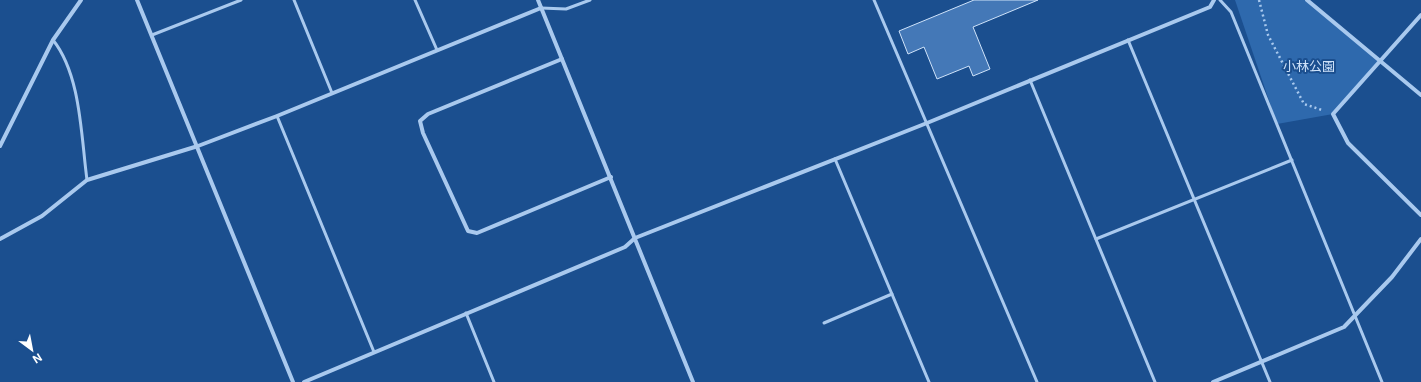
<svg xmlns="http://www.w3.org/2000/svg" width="1421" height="382" font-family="Inter,'Noto Sans JP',sans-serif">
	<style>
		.green { fill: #2e69ad }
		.building { fill: #4478b7; stroke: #cfe3fa }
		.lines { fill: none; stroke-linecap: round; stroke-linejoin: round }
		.path { stroke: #a9c9ee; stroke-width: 2.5; stroke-dasharray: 2 3; stroke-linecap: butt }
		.lane { stroke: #a9c9ee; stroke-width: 3 }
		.street { stroke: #a9c9ee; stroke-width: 4 }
		.labels { text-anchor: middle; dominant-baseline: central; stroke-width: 4; stroke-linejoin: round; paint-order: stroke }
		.park-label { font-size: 13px; fill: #cfe3fa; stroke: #1b4f8f }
	</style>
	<rect width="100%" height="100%" fill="#1b4f8f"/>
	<!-- green -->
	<path class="green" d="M1235,0H1307L1380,61L1333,114L1277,124Z"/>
	<!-- building -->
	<path class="building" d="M974,0H1038L973,27L990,69L973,76L969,66L937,79L924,47L908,54L899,31Z"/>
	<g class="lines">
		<!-- path -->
		<path class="path" d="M1259,0L1268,35L1304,104L1322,110"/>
		<!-- lane -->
		<g class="lane">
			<path d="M294,0L332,93"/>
			<path d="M415,0L437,50"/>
			<path d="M874,0L1037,382"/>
			<path d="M1220,0L1231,12L1382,382"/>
			<path d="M541,8L566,9L590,0"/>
			<path d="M152,35L241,0"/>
			<path d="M53,40C81,75 81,136 87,180"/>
			<path d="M1128,40L1270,382"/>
			<path d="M1030,80L1155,382"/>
			<path d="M277,116L374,352"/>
			<path d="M835,159L929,382"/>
			<path d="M1096,239L1292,160"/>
			<path d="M466,313L494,382"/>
			<path d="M824,323L892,294"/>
		</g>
		<!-- street -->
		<g class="street">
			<path d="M137,0L293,382"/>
			<path d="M538,0L693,382"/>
			<path d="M1307,0L1421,95"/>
			<path d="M1421,15L1333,114L1348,143L1421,215"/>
			<path d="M562,59L428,114L420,121L423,133L468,231L477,233L611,177"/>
			<path d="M0,146L53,40L81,0"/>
			<path d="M0,239L42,216L87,180L198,146L277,116L541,8"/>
			<path d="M304,382L625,247L635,238L927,123L1210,7L1214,0"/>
			<path d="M1213,382L1344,327L1392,277L1421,239"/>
		</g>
	</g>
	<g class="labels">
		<!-- park labels -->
		<g class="park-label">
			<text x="1309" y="66">小林公園</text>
		</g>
	</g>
	<!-- north arrow -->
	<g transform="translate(32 350) rotate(148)" stroke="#1b4f8f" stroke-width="3" paint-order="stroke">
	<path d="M0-3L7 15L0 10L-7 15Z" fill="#ffffff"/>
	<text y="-6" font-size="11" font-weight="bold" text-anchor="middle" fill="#ffffff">N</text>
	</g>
</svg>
